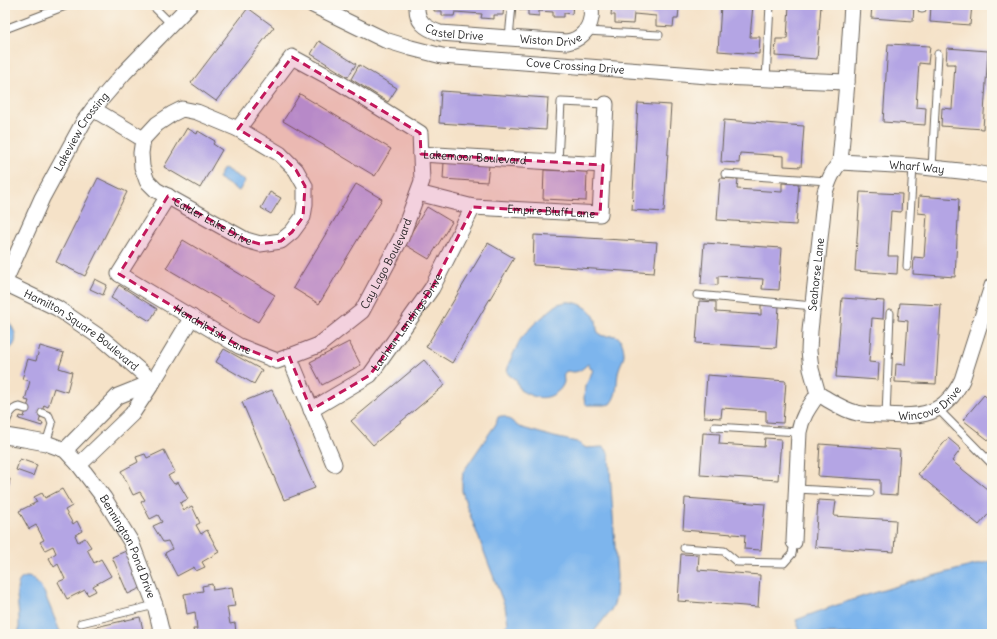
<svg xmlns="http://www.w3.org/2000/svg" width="997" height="639" font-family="Delius,sans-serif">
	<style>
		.water { fill: #7db5ed; stroke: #4c6884 }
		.building { fill: #b4a5e4 }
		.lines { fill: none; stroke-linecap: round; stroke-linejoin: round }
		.lane-casing { stroke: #686158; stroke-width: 9 }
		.street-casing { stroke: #686158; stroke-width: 17 }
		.lane { stroke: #fff; stroke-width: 7 }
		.street { stroke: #fff; stroke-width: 15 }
		.marked { fill: #c2185b; fill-opacity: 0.2; stroke: #c2185b; stroke-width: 3; stroke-dasharray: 8 5; stroke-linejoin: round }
		.labels { text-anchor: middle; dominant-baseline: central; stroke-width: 3; stroke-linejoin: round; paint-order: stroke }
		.street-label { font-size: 11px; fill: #1c1c1c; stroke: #fbf7ec }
	</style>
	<rect width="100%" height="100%" fill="#fbf7ec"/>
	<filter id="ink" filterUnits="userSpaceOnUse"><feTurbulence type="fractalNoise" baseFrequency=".025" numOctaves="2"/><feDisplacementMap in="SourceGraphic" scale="8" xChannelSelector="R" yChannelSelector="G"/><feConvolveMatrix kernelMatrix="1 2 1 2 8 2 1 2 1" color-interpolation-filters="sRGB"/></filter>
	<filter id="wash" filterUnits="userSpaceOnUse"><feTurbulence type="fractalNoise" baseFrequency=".012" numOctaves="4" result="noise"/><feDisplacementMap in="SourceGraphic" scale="16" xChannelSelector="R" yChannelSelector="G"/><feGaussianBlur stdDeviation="0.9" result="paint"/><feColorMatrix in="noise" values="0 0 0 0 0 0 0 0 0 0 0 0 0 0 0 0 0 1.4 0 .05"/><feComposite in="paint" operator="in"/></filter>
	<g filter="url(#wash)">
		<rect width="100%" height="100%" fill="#f5e2c8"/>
		<!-- water -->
		<g class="water">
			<path d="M224,168L245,181L239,191L218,178Z"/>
			<path d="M566,302C578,301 591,308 596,320C597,324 596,329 598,332C602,340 612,333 618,337C622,340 624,349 624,354C624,359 622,361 620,366C615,378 620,393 610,404L605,405H587L585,403L584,398L585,386L589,379L593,370L590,368L588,364C583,368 580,372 573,372C572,372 567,371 567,371C562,373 564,379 564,382C563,386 560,390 557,392C545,402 532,397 520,390L516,380L509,375L507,372L509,363L520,340L533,325L553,308L558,304Z"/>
			<path d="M5,318C16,329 22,344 5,352Z"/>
			<path d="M501,416H504L509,419L519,427L554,437L577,442L586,448L602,447L606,449L609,455L617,576L616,596L614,604L611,610L592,634H493C498,630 504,630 508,623L505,607L467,507L462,491V482L463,472L491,431L496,424L498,417Z"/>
			<path d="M992,561V634H800L801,633L796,620C860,595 926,577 992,561Z"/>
			<path d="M28,577L34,579L44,592L61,634H19C19,629 19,623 19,618C19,610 14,587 20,580C22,578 25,577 28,577Z"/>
		</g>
		<g id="blocks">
			<!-- building -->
			<g class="building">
				<path d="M434,5H504L503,15H494V19L481,18L482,14L455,12L454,16H442V11H434Z"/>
				<path d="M520,5H573L572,14L564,13V17H553V12L539,11V16L528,15V10H520Z"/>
				<path d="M612,5H675V8H679L678,19H674L673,27L656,26V16L634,14L633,24L615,23V15H611Z"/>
				<path d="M721,5H753L750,37H760L759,54L718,51Z"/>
				<path d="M789,5H821L817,59L775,56L776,39H787Z"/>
				<path d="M872,5H914L913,21L871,18Z"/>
				<path d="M931,5L940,6V5H972L970,25L930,22Z"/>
				<path d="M248,8L274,27L216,101L191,83Z"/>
				<path d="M319,41L356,64L348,77L311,54Z"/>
				<path d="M888,44L930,46L928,64L919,63L916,107L926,108L925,125L883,122Z"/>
				<path d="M947,48L988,51L983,129L941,126L942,108L952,109L955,64H946Z"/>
				<path d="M359,65L397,88L388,102L351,79Z"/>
				<path d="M441,91L548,98L546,130L439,123Z"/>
				<path d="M300,94L391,149L375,176L283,121Z"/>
				<path d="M638,103L671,105L664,212L632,210Z"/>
				<path d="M724,120L804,126L801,167L784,166V156L740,153L739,163L721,162Z"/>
				<path d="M187,128L197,134L198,131L215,141L213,144L222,150L200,188L164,167Z"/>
				<path d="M444,162L489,165L487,182L443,179Z"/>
				<path d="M544,170L587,172L586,201L543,199Z"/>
				<path d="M98,178L127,192L85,276L56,262Z"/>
				<path d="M720,178L738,179L737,189L782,192V183L799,184L796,225L717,220Z"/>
				<path d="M356,184L382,199L319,304L293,288Z"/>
				<path d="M270,192L281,198L271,214L261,208Z"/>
				<path d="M860,192L902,194L901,212L891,211L888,256H898L897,274L855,271Z"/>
				<path d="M919,196L959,199L955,277L913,274L914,257L924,258L927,214L918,213Z"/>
				<path d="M427,207L452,222L429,259L404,244Z"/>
				<path d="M534,235L657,242L654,273L533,265Z"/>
				<path d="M183,240L275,295L258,322L166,268Z"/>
				<path d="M488,243L514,258L452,363L426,347Z"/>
				<path d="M704,243L782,248L779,290L762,289L763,279L718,276V285L701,284Z"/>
				<path d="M95,279L107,285L103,295L90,289Z"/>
				<path d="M119,285L157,309L150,321L111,298Z"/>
				<path d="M842,298L884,301L883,319L872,318L869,362L879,363L878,380L836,377Z"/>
				<path d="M699,301L716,302V312L761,315V305L779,306L776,348L696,343Z"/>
				<path d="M900,303L941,305L936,384L895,382L896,364L905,365L908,321L898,320Z"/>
				<path d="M349,342L361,365L322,385L310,362Z"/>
				<path d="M40,346L64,353L59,368L72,372L67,392L54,388L48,407L44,405L39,422L43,423L42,426L19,419L20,416L24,417L29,401L25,400L30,381L22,379L28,359L36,361Z"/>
				<path d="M224,349L262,370L254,384L216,362Z"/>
				<path d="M424,360L445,385L373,445L351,421Z"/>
				<path d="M707,375L786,381L783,423L766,422V411L722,408L721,418L704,417Z"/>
				<path d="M272,390L315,488L284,500L242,402Z"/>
				<path d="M984,395L992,402V443L963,420Z"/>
				<path d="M703,433L720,434L719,444L764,447L765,438L781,439L778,480L700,475Z"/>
				<path d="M948,438L961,449L952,461L992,493V510L979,525L918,474Z"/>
				<path d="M820,444L900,450L897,495L880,494V480L818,476Z"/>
				<path d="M164,450L175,472L168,476L174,484L178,482L188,499L180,503L184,510L192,506L200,523L196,525L201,534L207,530L219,552L202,562L205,567L196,571L194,567L177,576L165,553L172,549L168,541L163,542L153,526L162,522L158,515L150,519L141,502L145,500L140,492L133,495L121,471L138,462L136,457L145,454L147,458Z"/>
				<path d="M20,459L37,465L33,476L16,470Z"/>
				<path d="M5,478L10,479L6,500H5Z"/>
				<path d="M62,489L72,506L65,510L73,524L77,521L82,531L75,535L78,542L85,538L91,547L87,549L94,563L101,559L111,576L93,586L96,591L88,595L85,590L67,599L58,582L65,579L58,564L54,567L49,558L56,553L53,546L45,550L40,542L44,540L36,525L29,529L19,511L37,502L34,497L42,493L45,498Z"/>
				<path d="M685,498L765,504L761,550L744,549L745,535L683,530Z"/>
				<path d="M818,500L836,501L834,516L896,520L894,552L815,547Z"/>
				<path d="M126,551L143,587L128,594L112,557Z"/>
				<path d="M681,554L699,555L698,570L760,575L758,607L678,601Z"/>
				<path d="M212,584L213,590L232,587L235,606L227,607L230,624L235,623L236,633L194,634L193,629H197L195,612L187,614L184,594L203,591L202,586Z"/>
				<path d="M140,617L144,634H78V631Z"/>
			</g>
		</g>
	</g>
	<g filter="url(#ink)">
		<use href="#blocks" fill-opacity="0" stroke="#686158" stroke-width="1"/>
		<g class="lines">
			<!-- lane casing -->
			<g class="lane-casing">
				<g id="lane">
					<path d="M152,5L171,24"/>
					<path d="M922,9V5"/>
					<path d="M5,29L68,5"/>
					<path d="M586,31L659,35"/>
					<path d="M509,38L512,5"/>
					<path d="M766,79L770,5"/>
					<path d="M558,162L561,102L606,104"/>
					<path d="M932,168L938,54"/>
					<path d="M725,174L828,181"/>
					<path d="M907,266L913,166"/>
					<path d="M697,295L813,306"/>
					<path d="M982,316L992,319"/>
					<path d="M938,409L992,464"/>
					<path d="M42,413L49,416L52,424L46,443"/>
					<path d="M886,416L890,313"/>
					<path d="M5,427C6,420 11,408 19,407C21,407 24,409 26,409"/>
					<path d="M715,427L799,432"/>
					<path d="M797,489L870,493"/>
					<path d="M684,548L724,551L737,562L784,563L792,554L794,542"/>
					<path d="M81,623L155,605"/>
				</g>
			</g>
			<!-- street casing -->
			<g class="street-casing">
				<g id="street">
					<path id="s1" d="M313,5L385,40L411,48L442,56L721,77L847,82"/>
					<path id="s2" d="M417,5C416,22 425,28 440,33L509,38L567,42C579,40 589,31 591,18C592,14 591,9 591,5"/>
					<path id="s3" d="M93,109L143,139L141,153L142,167L147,181L156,190L246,240L260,244L281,241L292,232L303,217L305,204V186L296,170L280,154L238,129L197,112L182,109L172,114L157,124L143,139"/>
					<path id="s4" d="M421,154L603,165"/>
					<path id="s5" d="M840,162L913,166L970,172L992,176"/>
					<path id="s6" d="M418,193L473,207L600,214L606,104"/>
					<path id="s7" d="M168,196L119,274L239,346L277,361L319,345L362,311L401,238L422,181L420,133L340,83L292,57L238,129"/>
					<path id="s8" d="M5,281L42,198L84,121L93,109L124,73L190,5"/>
					<path id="s9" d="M5,283L57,308L104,340L153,382"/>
					<path d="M289,356L334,464"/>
					<path id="s10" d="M818,394L811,369L809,351L810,331L825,192C829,180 832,172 840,162L847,82L852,5"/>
					<path id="s11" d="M818,394C831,401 843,410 857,413C866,415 876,415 885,415C921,418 945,415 962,380L992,286"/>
					<path id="s12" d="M311,410L370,375L432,288L473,207"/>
					<path id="s13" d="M5,436L24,439L46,443L65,450L79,465L104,498L131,542L155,605L162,634"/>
					<path d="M65,450L118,396L153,382"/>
					<path d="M79,465L132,414L153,382L192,317"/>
					<path d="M794,542L799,432C802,416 809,407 818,394"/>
				</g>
			</g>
			<!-- lane -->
			<use href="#lane" class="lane"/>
			<!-- street -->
			<use href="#street" class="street"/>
		</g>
	</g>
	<!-- marked area -->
	<path class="marked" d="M292,57L420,133L421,154L603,165L600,214L473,207L432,288L370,375L311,410L289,356L277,361L239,346L119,274L168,196L246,240L260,244L281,241L292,232L303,217L305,186L296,170L280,154L238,129Z"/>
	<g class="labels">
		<!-- street labels -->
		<g class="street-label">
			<text stroke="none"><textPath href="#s2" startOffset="54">Castel Drive</textPath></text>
			<text stroke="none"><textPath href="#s2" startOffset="151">Wiston Drive</textPath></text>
			<text stroke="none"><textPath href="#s1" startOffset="273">Cove Crossing Drive</textPath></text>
			<text stroke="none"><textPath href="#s8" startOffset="168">Lakeview Crossing</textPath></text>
			<text stroke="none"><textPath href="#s4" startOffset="54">Lakemoor Boulevard</textPath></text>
			<text stroke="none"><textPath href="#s5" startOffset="77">Wharf Way</textPath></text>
			<text stroke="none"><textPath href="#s6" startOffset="135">Empire Bluff Lane</textPath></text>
			<text stroke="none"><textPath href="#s3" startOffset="179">Calder Lake Drive</textPath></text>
			<text stroke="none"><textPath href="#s7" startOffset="426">Cay Lago Boulevard</textPath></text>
			<text stroke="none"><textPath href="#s10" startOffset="121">Seahorse Lane</textPath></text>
			<text stroke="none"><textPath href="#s12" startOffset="133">Lachlan Landings Drive</textPath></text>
			<text stroke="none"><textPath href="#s7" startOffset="201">Hendrik Isle Lane</textPath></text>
			<text stroke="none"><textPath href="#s9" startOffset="90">Hamilton Square Boulevard</textPath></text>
			<text stroke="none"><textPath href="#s11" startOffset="120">Wincove Drive</textPath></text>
			<text stroke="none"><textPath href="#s13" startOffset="178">Bennington Pond Drive</textPath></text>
		</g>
	</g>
	<!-- margin -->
	<rect width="997" height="639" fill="none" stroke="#fbf7ec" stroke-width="20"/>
</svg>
